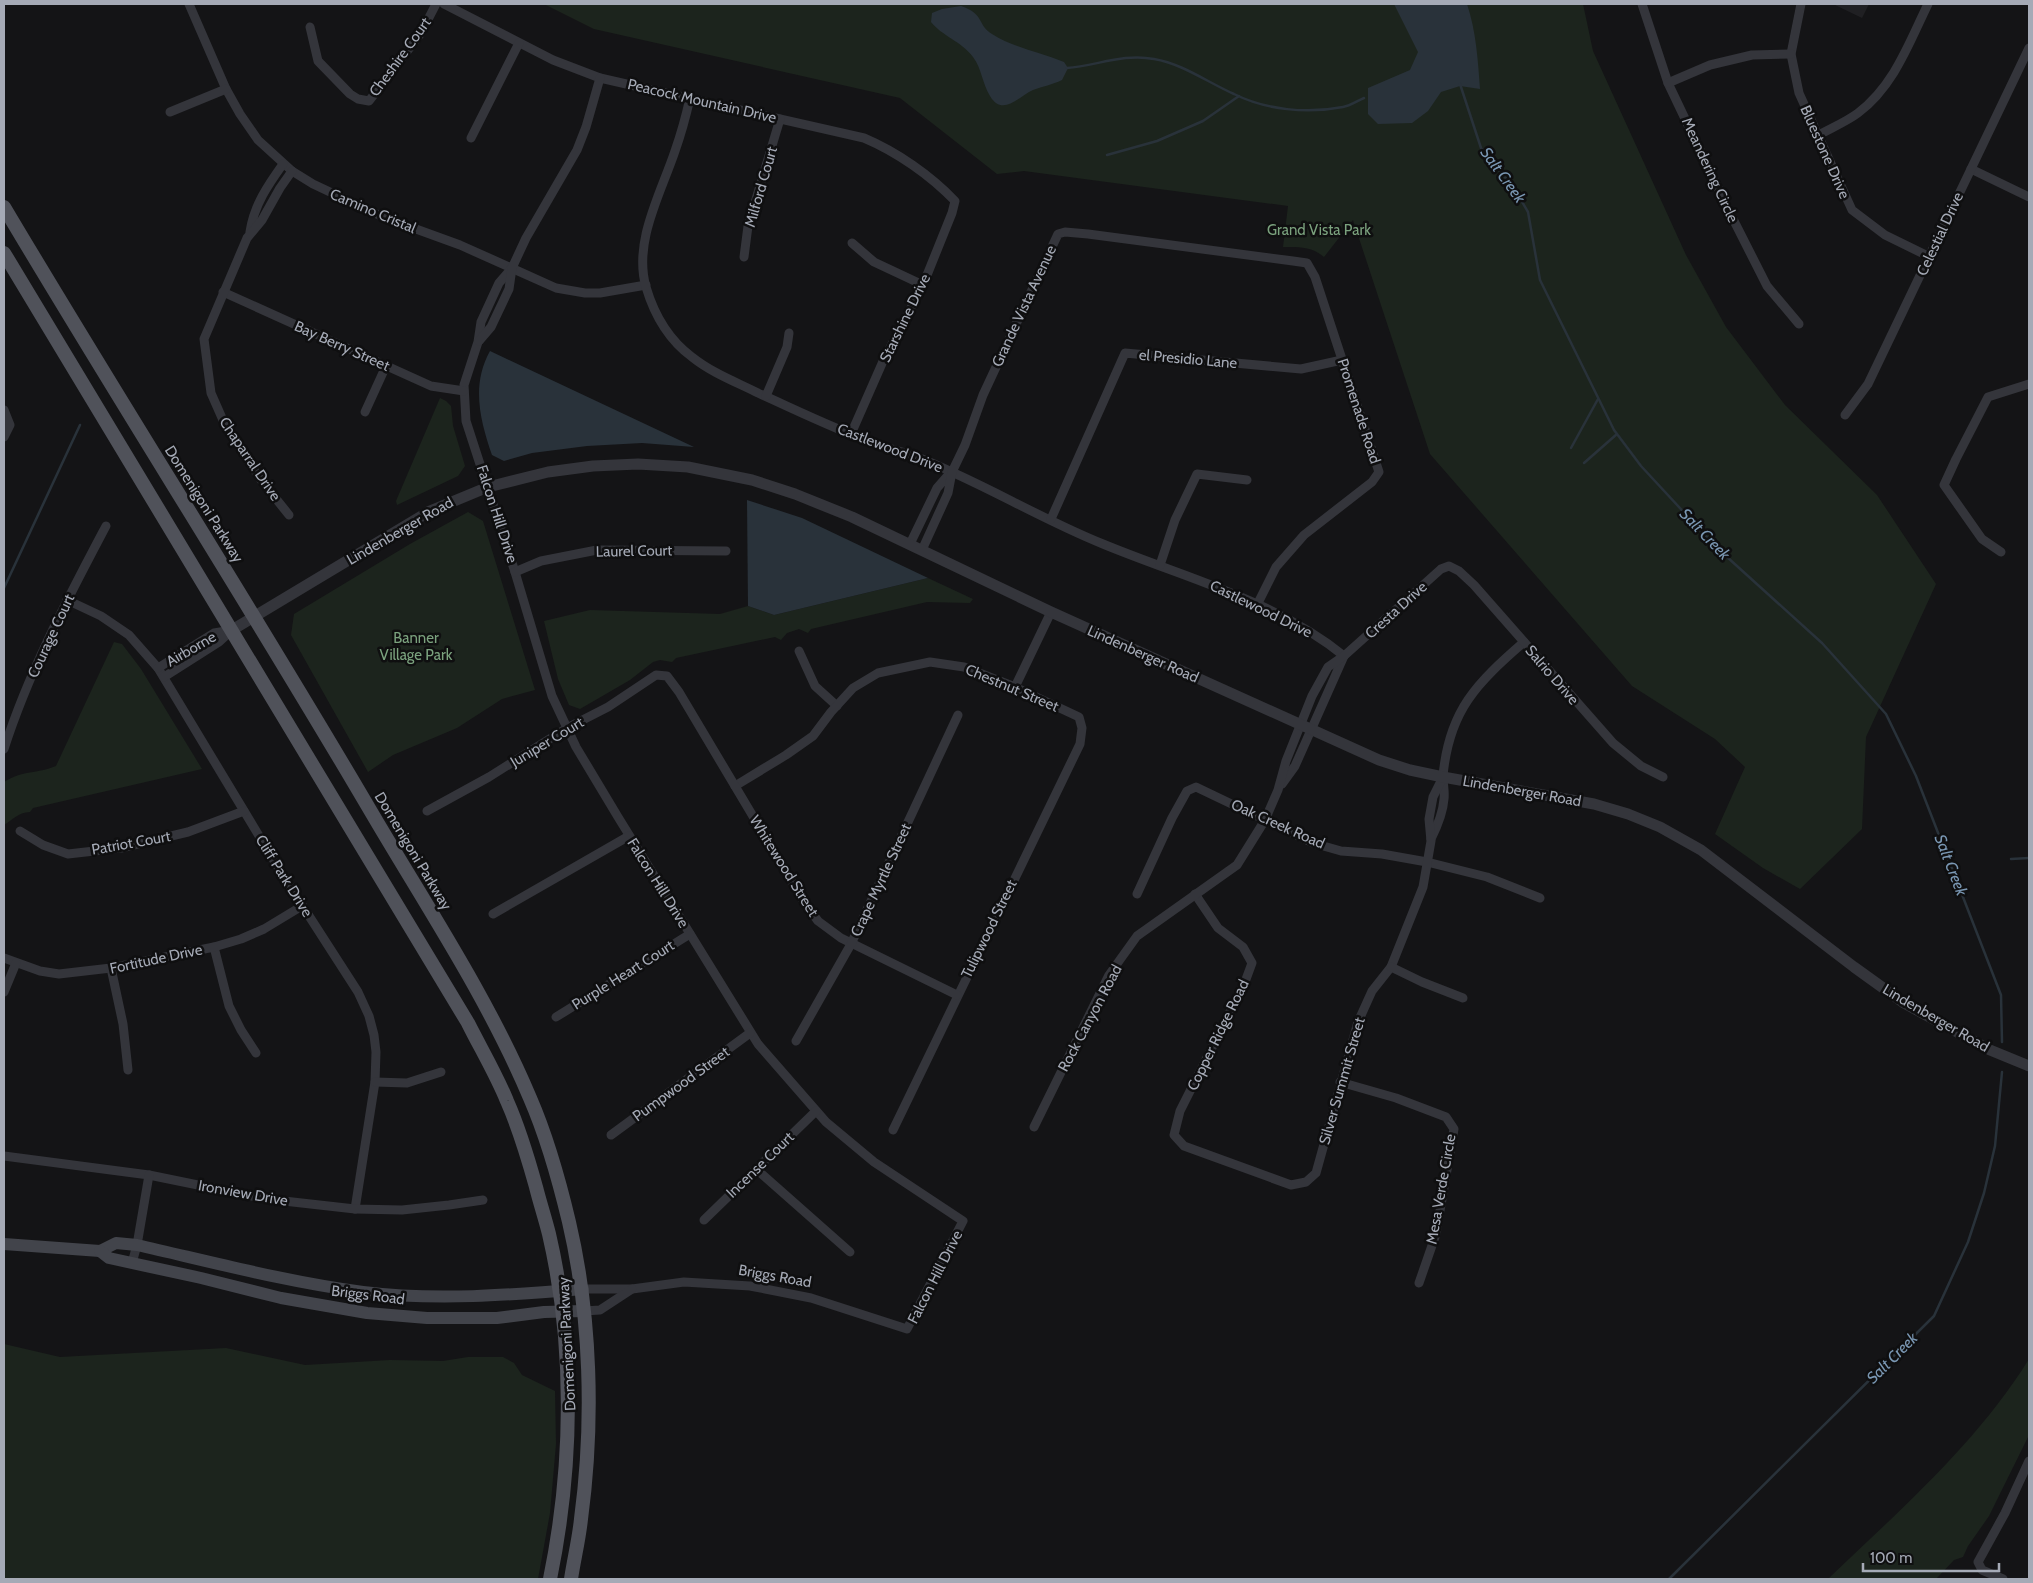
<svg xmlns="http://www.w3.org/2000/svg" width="2033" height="1583" font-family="Cabin,sans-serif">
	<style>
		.built { fill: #202023 }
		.green { fill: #1c241d }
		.water { fill: #29323a }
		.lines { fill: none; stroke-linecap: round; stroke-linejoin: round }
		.stream { stroke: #29323a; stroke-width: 2.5 }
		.minor { stroke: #34353b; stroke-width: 9 }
		.tertiary { stroke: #34353b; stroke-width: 11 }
		.secondary { stroke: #42444b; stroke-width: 12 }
		.primary { stroke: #50525a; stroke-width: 14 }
		.labels { text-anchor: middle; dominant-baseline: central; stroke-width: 5; stroke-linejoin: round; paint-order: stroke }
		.street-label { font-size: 15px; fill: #a5aab6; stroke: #0f0f10 }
		.park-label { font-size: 15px; fill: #7ba27e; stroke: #0f0f10 }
		.water-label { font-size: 16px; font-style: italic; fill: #7a97b3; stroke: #0f0f10 }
	</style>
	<rect width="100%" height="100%" fill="#141416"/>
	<!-- built -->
	<path class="built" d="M1833,4H1869L1862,18Z"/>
	<!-- green -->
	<g class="green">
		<path d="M544,4H1583L1593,51L1686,255L1726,327L1785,405L1877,495L1936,584L1866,737L1862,829L1800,889L1763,868L1715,834L1745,767L1715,739L1632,686L1430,454L1353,220L1324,257C1311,246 1299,247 1283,247L1288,206L1024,171L997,174L900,98L594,29Z"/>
		<path d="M440,398L446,401L451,406L453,426L465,466L458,476L397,505L396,501Z"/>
		<path d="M468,512L483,521L535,690L502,699L457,728L393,755L368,772L291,635L294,614L410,544Z"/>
		<path d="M928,578L973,599L970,603L927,602L811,629L808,633L799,629L787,633L781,640L775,637L676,658L672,662L660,660L653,662L630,680L580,709L569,705L558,679L544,621L590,610L720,614L748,606L774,615Z"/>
		<path d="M114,642L122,644L141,669L202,769L33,808L30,812C17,813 14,819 4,825V782C23,770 37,774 56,766Z"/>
		<path d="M4,1344L60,1357L226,1348L305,1365L390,1360L443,1361L468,1357H503L514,1363L522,1375L555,1391L556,1444L550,1513L538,1579H4Z"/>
		<path d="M2029,1359V1435L1989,1516L1968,1546L1963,1557L1954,1560L1936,1579L1829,1578C1900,1510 1977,1443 2029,1359Z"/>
	</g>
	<!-- water -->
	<g class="water">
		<path d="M1394,4H1467C1476,31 1478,60 1480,89L1460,86L1441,92L1428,111L1412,123L1378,124L1368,114V88L1410,70L1418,52Z"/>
		<path d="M961,6C985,14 977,25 992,34C1014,48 1040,52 1064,62L1068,68L1062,80C1052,85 1043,86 1033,90C1020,95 1003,118 990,96C982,83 982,69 973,57C961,41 942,36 931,22L932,13L942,9Z"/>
		<path d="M490,351L694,447L642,443L587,446L532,453L504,461L492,455C480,420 471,385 490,351Z"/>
		<path d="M747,500L802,518L928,578L774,615L748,606Z"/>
	</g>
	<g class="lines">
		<!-- stream -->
		<g class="stream">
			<path d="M1067,68C1096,66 1123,53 1154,59C1183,64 1207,82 1234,94C1266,110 1307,114 1343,107C1350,106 1357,101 1364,98"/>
			<path d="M1460,84L1481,148L1514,188L1528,212L1540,280L1614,430L1641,466L1716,547L1822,643L1886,714L1916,776L2001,995L2002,1042"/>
			<path d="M1107,155L1157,141L1203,121L1239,96"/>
			<path d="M1571,448L1598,399"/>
			<path d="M1584,463L1617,434"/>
			<path d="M4,588L80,425"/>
			<path d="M2011,859L2029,858"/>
			<path d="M1669,1579L1934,1316L1968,1242L1984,1193L1995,1146L2002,1072"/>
		</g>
		<!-- minor -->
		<g class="minor">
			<path d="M189,4L226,89L240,114L258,140L292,171L313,184L383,217L460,245L556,288L585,293H600L646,285"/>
			<path d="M444,4L553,60L600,78L864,138C897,152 930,175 955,201L952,213L923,285L884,359L851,434"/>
			<path d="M1642,4L1668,83L1730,213L1767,286L1799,324"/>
			<path d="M1801,4L1791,54L1799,93L1852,210L1885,235L1930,257"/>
			<path d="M310,27L318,61L350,94L358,99L369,101L421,33L436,4"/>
			<path d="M1668,83L1710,65L1752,55L1791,54"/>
			<path d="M690,98C686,116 681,134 675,151C661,193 633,242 646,287C654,314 669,340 692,357C712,373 736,382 758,393C796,410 834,429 874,443C886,448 899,451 912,455C978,480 1038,518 1103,544C1185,578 1275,600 1344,656"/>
			<path d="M170,112L226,89"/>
			<path d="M1817,136C1831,128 1846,122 1858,113C1894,86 1909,43 1928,4"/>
			<path d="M471,138L519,43"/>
			<path d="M1971,169L2029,197"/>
			<path d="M250,232C254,205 268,185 283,164"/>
			<path d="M852,243L874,262L923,285"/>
			<path d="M744,257L748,226L780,119"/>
			<path d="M512,268L499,283L481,322L478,342L464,385L466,421L515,572L552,696L576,747L618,817L758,1044L826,1122L874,1162L963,1221L907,1329L811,1298L750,1286L684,1282L632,1289H583"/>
			<path d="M223,292L431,386L464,391"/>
			<path d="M479,341L491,327L509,289L512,268L526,238L577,150L586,127L600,78"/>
			<path d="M766,396L787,347L789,333"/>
			<path d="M4,410L10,425L4,437"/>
			<path d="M365,412L386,366"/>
			<path d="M1845,415L1868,384L2029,48"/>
			<path d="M289,515L261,480L226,427L211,393L204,339L247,238L262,220L280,188L292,171"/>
			<path d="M1051,519L1125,353L1301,369L1342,360"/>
			<path d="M910,544L937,488L951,472"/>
			<path d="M922,550L948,493L952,472L965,445L983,395L1058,234L1065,232L1088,234L1293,261L1307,263L1315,277L1379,472L1372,482L1304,535L1276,567L1257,605"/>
			<path d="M2001,552L1982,539L1944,485L1956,459L1988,397L2029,384"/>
			<path d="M1160,565L1175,520L1197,474L1247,480"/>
			<path d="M515,572L541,561L597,550L726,551"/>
			<path d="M67,600L101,616L129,635L158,668L282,874L358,992L369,1016L374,1035L376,1052L375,1082L355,1209"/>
			<path d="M799,651L815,686L837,706"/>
			<path d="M158,668L214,633L232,630"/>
			<path d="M164,677L219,642L231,631"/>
			<path d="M1015,687L1051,612"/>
			<path d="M4,749C29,671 68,598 106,526"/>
			<path d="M1282,784L1295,766L1344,656"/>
			<path d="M735,786L786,755L813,736L831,712L853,688L878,673L930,662L964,667L1015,687L1079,717L1082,728L1080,744L893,1130"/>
			<path d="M427,811L489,777L567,728L608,707L656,675L667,676L679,692L804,902L818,921L841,938L957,995"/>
			<path d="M20,831L43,845L68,854L121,848L188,832L244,811"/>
			<path d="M1431,839C1437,827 1443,813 1444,799C1445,792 1443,784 1443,776C1449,710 1477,683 1524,642"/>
			<path d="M1137,894L1172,818L1187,791L1196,787L1313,843L1341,851L1382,854L1427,862L1487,877L1540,898"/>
			<path d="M1195,894L1218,928L1243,947L1252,963L1245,982L1180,1111L1174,1135L1184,1146L1291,1185L1306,1182L1316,1173L1358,1022L1372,991L1391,967L1423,887L1431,841L1429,819L1433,797L1443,777"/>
			<path d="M493,914L629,836"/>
			<path d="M214,947L229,1006L241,1030L256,1053"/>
			<path d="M4,958L40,971L59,974L111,968L214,947L241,939L264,929L302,906"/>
			<path d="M1391,967L1422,982L1463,998"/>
			<path d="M111,968L123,1024L128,1070"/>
			<path d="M4,992L16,963"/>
			<path d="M556,1017L690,934"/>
			<path d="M796,1041L851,944L958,715"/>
			<path d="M375,1082L407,1083L441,1072"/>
			<path d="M1340,1082L1396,1098L1446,1117L1454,1129L1436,1234L1419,1283"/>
			<path d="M1034,1127L1109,975L1137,936L1237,865L1265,820L1278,790L1286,761L1312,696L1328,667L1344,656L1441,569L1449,566L1459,571L1474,585L1613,743L1641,766L1663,777"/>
			<path d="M611,1135L750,1033"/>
			<path d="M4,1156L149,1175L266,1199L355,1209L402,1210L449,1205L483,1200"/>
			<path d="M756,1169L850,1252"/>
			<path d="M704,1220L816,1111"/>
			<path d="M132,1263L137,1245L149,1175"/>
			<path d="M584,1311L600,1310L632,1289"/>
			<path d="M2003,1579L1982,1570L1978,1562L2005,1513L2029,1461"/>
		</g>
		<!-- tertiary -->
		<path class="tertiary" d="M232,630L430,511L488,487L548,472L593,466L638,464L688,467L752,480L795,494L852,517L1051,612L1379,760L1410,770L1443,777L1594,804L1628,814L1660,827L1701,850L1854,967L1904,1003L1990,1050L2029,1066"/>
		<!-- secondary -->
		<g class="secondary">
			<path d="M4,1244L100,1251L116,1243L137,1245C212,1262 287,1282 363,1292C436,1301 510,1295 583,1289"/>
			<path d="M100,1251L109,1258L201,1278L281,1298L367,1313L427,1318H497L544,1312L584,1311"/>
		</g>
		<!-- primary -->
		<g class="primary">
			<path d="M4,207C124,409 251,607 370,810C425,904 487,996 530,1098C547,1137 559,1180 569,1222C591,1316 594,1422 581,1519C579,1539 574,1559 571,1579"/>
			<path d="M4,253L468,1023C481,1049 496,1074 507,1101C519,1128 528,1158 536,1187C540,1203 545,1218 549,1234C575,1346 573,1467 550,1579"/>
		</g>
	</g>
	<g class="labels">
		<!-- street labels -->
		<g class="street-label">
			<text transform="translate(400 57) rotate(-54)">Cheshire Court</text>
			<text transform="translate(702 101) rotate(13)">Peacock Mountain Drive</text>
			<text transform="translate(1825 152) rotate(66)">Bluestone Drive</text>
			<text transform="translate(1710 170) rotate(65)">Meandering Circle</text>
			<text transform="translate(761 187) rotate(-74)">Milford Court</text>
			<text transform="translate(373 211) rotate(23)">Camino Cristal</text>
			<text transform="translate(1940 234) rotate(-65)">Celestial Drive</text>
			<text transform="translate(1024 306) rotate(-65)">Grande Vista Avenue</text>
			<text transform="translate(905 318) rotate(-64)">Starshine Drive</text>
			<text transform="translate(342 346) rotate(24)">Bay Berry Street</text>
			<text transform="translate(1188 359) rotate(5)">el Presidio Lane</text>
			<text transform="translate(1359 411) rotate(72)">Promenade Road</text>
			<text transform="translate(890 448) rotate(21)">Castlewood Drive</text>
			<text transform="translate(250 459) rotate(56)">Chaparral Drive</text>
			<text transform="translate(204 504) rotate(58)">Domenigoni Parkway</text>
			<text transform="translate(497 514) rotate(72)">Falcon Hill Drive</text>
			<text transform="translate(400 531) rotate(-30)">Lindenberger Road</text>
			<text transform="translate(634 551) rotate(-1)">Laurel Court</text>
			<text transform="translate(1261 609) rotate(26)">Castlewood Drive</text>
			<text transform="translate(1396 610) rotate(-42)">Cresta Drive</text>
			<text transform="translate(51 636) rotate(-65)">Courage Court</text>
			<text transform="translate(191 649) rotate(-30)">Airborne</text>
			<text transform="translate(1143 654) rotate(24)">Lindenberger Road</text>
			<text transform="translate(1552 675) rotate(49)">Salrio Drive</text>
			<text transform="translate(1012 688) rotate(23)">Chestnut Street</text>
			<text transform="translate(547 742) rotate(-31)">Juniper Court</text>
			<text transform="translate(1522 791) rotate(10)">Lindenberger Road</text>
			<text transform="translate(1278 824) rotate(24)">Oak Creek Road</text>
			<text transform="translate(131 843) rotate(-10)">Patriot Court</text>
			<text transform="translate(413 851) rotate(59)">Domenigoni Parkway</text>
			<text transform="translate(784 866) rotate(58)">Whitewood Street</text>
			<text transform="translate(284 876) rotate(58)">Cliff Park Drive</text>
			<text transform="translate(881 880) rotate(-65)">Crape Myrtle Street</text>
			<text transform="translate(658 883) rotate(58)">Falcon Hill Drive</text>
			<text transform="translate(989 929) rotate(-64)">Tulipwood Street</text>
			<text transform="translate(156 959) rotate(-12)">Fortitude Drive</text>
			<text transform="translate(623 975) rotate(-32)">Purple Heart Court</text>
			<text transform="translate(1090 1018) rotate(-62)">Rock Canyon Road</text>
			<text transform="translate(1936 1018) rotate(30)">Lindenberger Road</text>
			<text transform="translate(1218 1035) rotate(-64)">Copper Ridge Road</text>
			<text transform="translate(1342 1081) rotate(-74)">Silver Summit Street</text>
			<text transform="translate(681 1084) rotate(-36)">Pumpwood Street</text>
			<text transform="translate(760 1165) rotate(-44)">Incense Court</text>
			<text transform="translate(1441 1189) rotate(-80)">Mesa Verde Circle</text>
			<text transform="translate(243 1193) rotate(10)">Ironview Drive</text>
			<text transform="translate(775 1276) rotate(10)">Briggs Road</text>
			<text transform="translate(935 1277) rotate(-63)">Falcon Hill Drive</text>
			<text transform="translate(368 1295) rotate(7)">Briggs Road</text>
			<text transform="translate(567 1344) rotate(-93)">Domenigoni Parkway</text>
		</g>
		<!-- park labels -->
		<g class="park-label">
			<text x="1319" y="230">Grand Vista Park</text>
			<text x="416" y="638">Banner<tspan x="416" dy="17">Village Park</tspan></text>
		</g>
		<!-- water labels -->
		<g class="water-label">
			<text transform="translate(1503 175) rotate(54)">Salt Creek</text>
			<text transform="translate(1705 534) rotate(46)">Salt Creek</text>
			<text transform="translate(1951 865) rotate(69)">Salt Creek</text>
			<text transform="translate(1892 1358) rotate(-45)">Salt Creek</text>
		</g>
	</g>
	<!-- border -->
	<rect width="2033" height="1583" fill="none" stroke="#a5aab6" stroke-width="10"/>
	<!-- scale -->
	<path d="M1863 1563v8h136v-8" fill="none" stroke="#a5aab6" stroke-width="2.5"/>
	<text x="1870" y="1563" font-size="15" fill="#a5aab6" stroke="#0f0f10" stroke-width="4" paint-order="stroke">100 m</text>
</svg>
